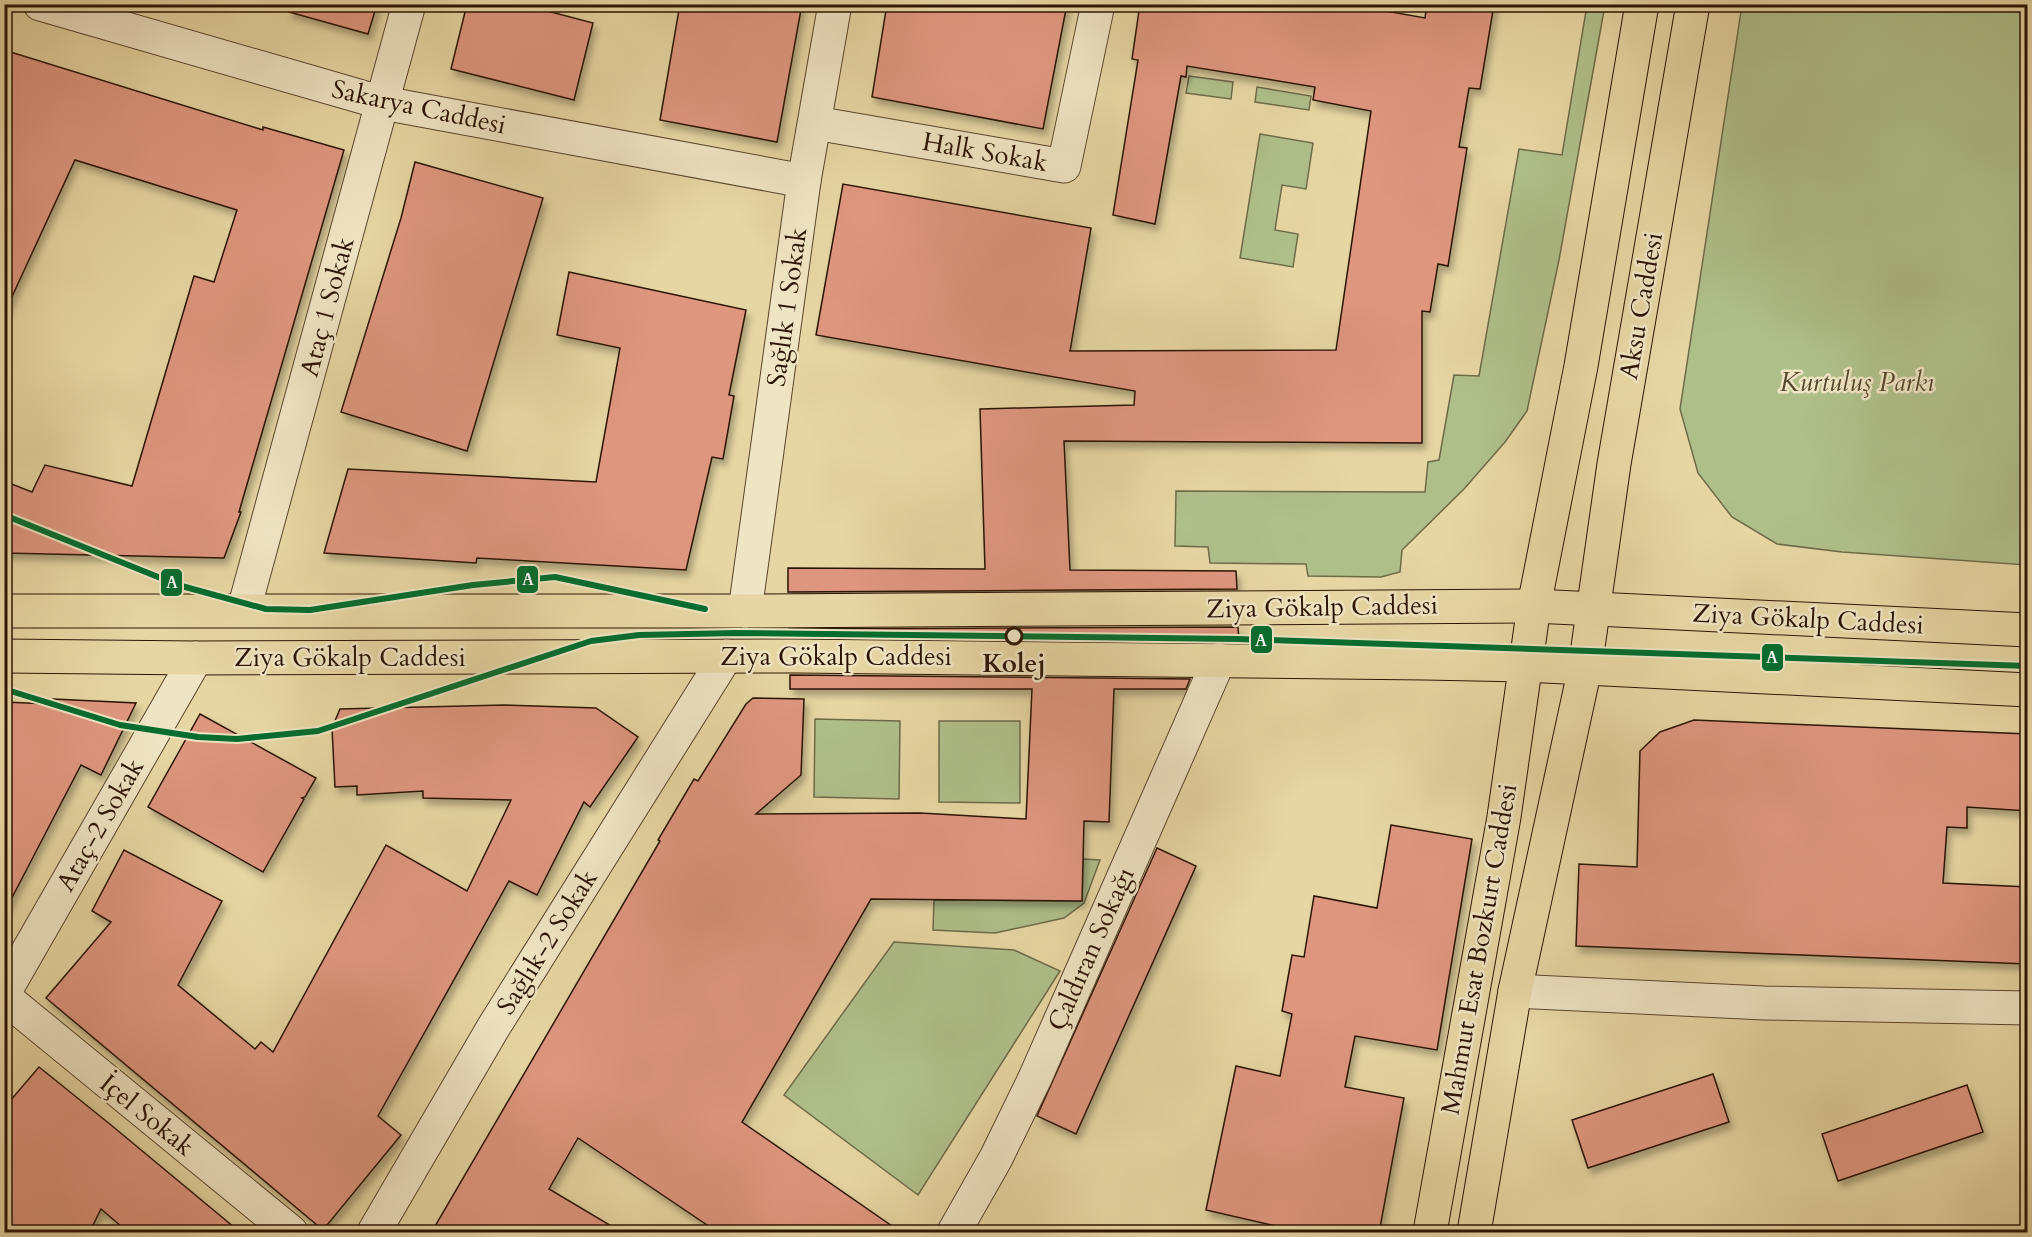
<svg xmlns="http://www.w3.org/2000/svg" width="2032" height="1237" font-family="Cardo,serif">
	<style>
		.green { fill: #afbf8a; stroke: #6e6a48; stroke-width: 1.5 }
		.building { fill: #de967f; stroke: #2c1405; stroke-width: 1.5; filter: url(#shadow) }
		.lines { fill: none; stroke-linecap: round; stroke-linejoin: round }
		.minor-casing { stroke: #5a442c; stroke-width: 35 }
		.major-casing { stroke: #2c1405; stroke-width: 35 }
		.minor { stroke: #efe4c3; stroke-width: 33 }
		.major { stroke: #e6d6a3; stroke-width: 33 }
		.metro-1-casing { stroke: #efe4c3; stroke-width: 10 }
		.metro-1 { stroke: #056d2e; stroke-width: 6 }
		.stop-dot { fill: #efe4c3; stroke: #2c1405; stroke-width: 3 }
		.labels { text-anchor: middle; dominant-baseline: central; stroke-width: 5; stroke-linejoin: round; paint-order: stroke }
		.street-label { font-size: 26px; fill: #2c1405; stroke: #efe4c3 }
		.park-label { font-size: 26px; font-style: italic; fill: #53472d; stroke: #efe4c3 }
		.stop-label { font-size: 26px; font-weight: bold; fill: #2c1405; stroke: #efe4c3 }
		.line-badge { stroke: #efe4c3; stroke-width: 2 }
		.badge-label { font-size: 16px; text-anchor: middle; font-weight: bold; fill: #fff }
	</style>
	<defs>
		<filter id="shadow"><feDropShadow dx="3.5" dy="6" stdDeviation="3" flood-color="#0004"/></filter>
	</defs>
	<rect width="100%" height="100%" fill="#e6d6a3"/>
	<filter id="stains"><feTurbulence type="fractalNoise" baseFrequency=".00333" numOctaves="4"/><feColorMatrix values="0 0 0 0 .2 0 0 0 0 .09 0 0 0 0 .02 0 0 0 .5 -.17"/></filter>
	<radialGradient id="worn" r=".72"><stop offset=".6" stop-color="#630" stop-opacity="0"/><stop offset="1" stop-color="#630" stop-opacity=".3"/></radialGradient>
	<!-- green -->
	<g class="green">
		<path d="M1587,5H1605L1559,260L1527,411L1505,442L1464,489L1402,550L1400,572L1381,577L1308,576L1306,564L1210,563L1208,547L1175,546L1176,491L1425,492L1428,462L1439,460L1454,375L1479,376L1519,149L1562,155Z"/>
		<path d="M1742,5H2027V565L1842,552L1777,544L1732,517L1698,473L1680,409Z"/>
		<path d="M1189,76L1233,82L1231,99L1186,93Z"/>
		<path d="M1257,87L1311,96L1309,110L1255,102Z"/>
		<path d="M1260,134L1313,143L1306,189L1282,185L1275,230L1298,234L1293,267L1240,258Z"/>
		<path d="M815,719L900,721L899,799L814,797Z"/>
		<path d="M939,721H1020V803L939,802Z"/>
		<path d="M1083,859L1100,860L1084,903L1064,918L995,933L933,930L934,900L1082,901Z"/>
		<path d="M894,942L1014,950L1060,971L918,1195L784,1095Z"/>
	</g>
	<!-- building -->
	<g class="building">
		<path d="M290,4H377L368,34L289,12Z"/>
		<path d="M467,4H521L593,23L574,100L451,69Z"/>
		<path d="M680,4H802L777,142L660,120Z"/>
		<path d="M887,4H1067L1043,129L872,97Z"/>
		<path d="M1140,4H1346L1425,18L1427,4H1494L1480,89L1469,88L1459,147L1467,148L1448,266L1438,264L1430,312L1422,311V443L1064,441L1070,570L1236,571L1237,589L788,592V568L985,569L980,409L1134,405L1135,391L816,335L843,184L1091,228L1070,351L1336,350L1371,111L1313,100L1315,87L1187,66L1186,77L1181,76L1155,224L1113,215L1138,60L1132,59Z"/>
		<path d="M4,50L263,130V127L344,150L239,512H241L224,558L4,553V481L32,492L45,465L132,486L194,276L214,282L237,210L75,160L4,314Z"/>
		<path d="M415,162L543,198L467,451L341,412L401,218Z"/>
		<path d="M569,272L746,310L729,395L734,396L723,459L712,457L686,570L477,558L476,563L324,553L348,469L596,482L620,348L557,335Z"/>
		<path d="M1238,627L1239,642L789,637V629Z"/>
		<path d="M790,675L1190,679L1186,689H1114L1109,822L1084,821L1082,901L871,899L742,1122L902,1233H719L578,1138L549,1189L623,1233H431L660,841L658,840L694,779L698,781L746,704L753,698L804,699L801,775L756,814L920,813L1026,819L1032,689H790Z"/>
		<path d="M53,699L136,703L101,775L81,765L4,913V702L50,704Z"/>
		<path d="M504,705L596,708L638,737L590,807L584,802L537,895L509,881L378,1116L401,1135L323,1230L46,998L111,922L92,911L124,850L222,901L178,985L255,1049L261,1042L273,1052L386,845L467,891L511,800L423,798V791L357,795V786L335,787L332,728L340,709Z"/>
		<path d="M200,714L316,778L305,797L302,798L304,799L263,872L148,807Z"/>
		<path d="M1694,720L2028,734V811L1967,807V828L1947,827L1943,883L2028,887V964L1576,946L1579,864L1637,867L1640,751L1660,732Z"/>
		<path d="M1391,825L1472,839L1437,1050L1355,1036L1345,1087L1404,1098L1379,1233H1278L1280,1227L1206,1210L1236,1066L1280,1076L1292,1014L1282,1011L1292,955L1304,957L1314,896L1377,908Z"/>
		<path d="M1157,848L1196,866L1076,1134L1037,1116Z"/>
		<path d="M39,1067L111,1125L241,1233H129L101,1209L89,1233H4V1108Z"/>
		<path d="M1713,1074L1729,1122L1588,1168L1572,1120Z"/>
		<path d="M1967,1085L1983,1132L1838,1181L1822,1134Z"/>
	</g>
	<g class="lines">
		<!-- minor casing -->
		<g class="minor-casing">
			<g id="minor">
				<path d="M40,4L383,103L804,181"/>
				<path d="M815,123L1064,166L1098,4"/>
				<path d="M244,609L409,4"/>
				<path d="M745,611L804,181L835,4"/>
				<path d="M1515,991L1764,1003L2028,1008"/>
				<path d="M4,993L196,658"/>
				<path d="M4,997L291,1232"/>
				<path d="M374,1232L493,1028L726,656"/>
				<path d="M954,1232L996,1158L1035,1078L1219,660"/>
			</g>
		</g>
		<!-- major casing -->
		<g class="major-casing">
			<g id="major">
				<path d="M4,611H745L1534,606L2028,630"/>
				<path d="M4,656L196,658L796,656L1425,663L1524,665L2028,690"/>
				<path d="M1430,1232L1504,817L1534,606L1581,366L1642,4"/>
				<path d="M1474,1232L1515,991L1585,668L1614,464L1693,4"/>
			</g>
		</g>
		<!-- minor -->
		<use href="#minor" class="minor"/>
		<!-- major -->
		<use href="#major" class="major"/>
		<!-- metro-1 casing -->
		<g class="metro-1-casing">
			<g id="metro-1">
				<path d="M4,515L178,585L266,609L310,610L473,585L555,577L705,609"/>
				<path d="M4,689L120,725L198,737L237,739L318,731L591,641L639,635L736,633L1238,639L2028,666"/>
			</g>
		</g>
		<!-- metro-1 -->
		<use href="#metro-1" class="metro-1"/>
	</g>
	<!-- markers -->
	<circle class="stop-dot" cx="1014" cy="636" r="8"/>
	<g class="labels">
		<!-- street labels -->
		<g class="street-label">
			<text transform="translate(419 107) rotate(12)">Sakarya Caddesi</text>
			<text transform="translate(985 152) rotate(10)">Halk Sokak</text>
			<text transform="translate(1641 306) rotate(-80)">Aksu Caddesi</text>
			<text transform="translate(327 307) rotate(-75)">Ataç 1 Sokak</text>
			<text transform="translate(787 307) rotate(-82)">Sağlık 1 Sokak</text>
			<text transform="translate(1322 607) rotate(-1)">Ziya Gökalp Caddesi</text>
			<text transform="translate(1808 619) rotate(3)">Ziya Gökalp Caddesi</text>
			<text x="836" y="656">Ziya Gökalp Caddesi</text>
			<text x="350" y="657">Ziya Gökalp Caddesi</text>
			<text transform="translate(100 825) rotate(-60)">Ataç-2 Sokak</text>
			<text transform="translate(547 942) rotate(-58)">Sağlık-2 Sokak</text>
			<text transform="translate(1091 949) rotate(-66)">Çaldıran Sokağı</text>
			<text transform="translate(1479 949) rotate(-80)">Mahmut Esat Bozkurt Caddesi</text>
			<text transform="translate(147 1115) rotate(39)">İçel Sokak</text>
		</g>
		<!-- park labels -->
		<g class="park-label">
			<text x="1857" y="382">Kurtuluş Parkı</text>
		</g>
		<!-- stop labels -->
		<g class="stop-label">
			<text x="1014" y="663">Kolej</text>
		</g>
	</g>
	<g class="line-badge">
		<rect x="516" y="565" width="23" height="29" rx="6" fill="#056d2e"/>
		<rect x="160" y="568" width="23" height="29" rx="6" fill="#056d2e"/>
		<rect x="1250" y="625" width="23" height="29" rx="6" fill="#056d2e"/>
		<rect x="1761" y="643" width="23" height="29" rx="6" fill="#056d2e"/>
	</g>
	<g class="badge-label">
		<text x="528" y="585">A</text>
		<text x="172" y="588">A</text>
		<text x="1261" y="646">A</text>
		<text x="1772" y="663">A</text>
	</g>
	<!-- margin -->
	<rect width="2032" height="1237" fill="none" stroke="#e6d6a3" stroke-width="24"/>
	<rect x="6" y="6" width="2020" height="1225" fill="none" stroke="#2c1405" stroke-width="3"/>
	<rect x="12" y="12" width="2008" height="1213" fill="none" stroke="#2c1405" stroke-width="1.5"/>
	<rect width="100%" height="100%" filter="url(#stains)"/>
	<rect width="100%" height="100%" fill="url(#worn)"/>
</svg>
